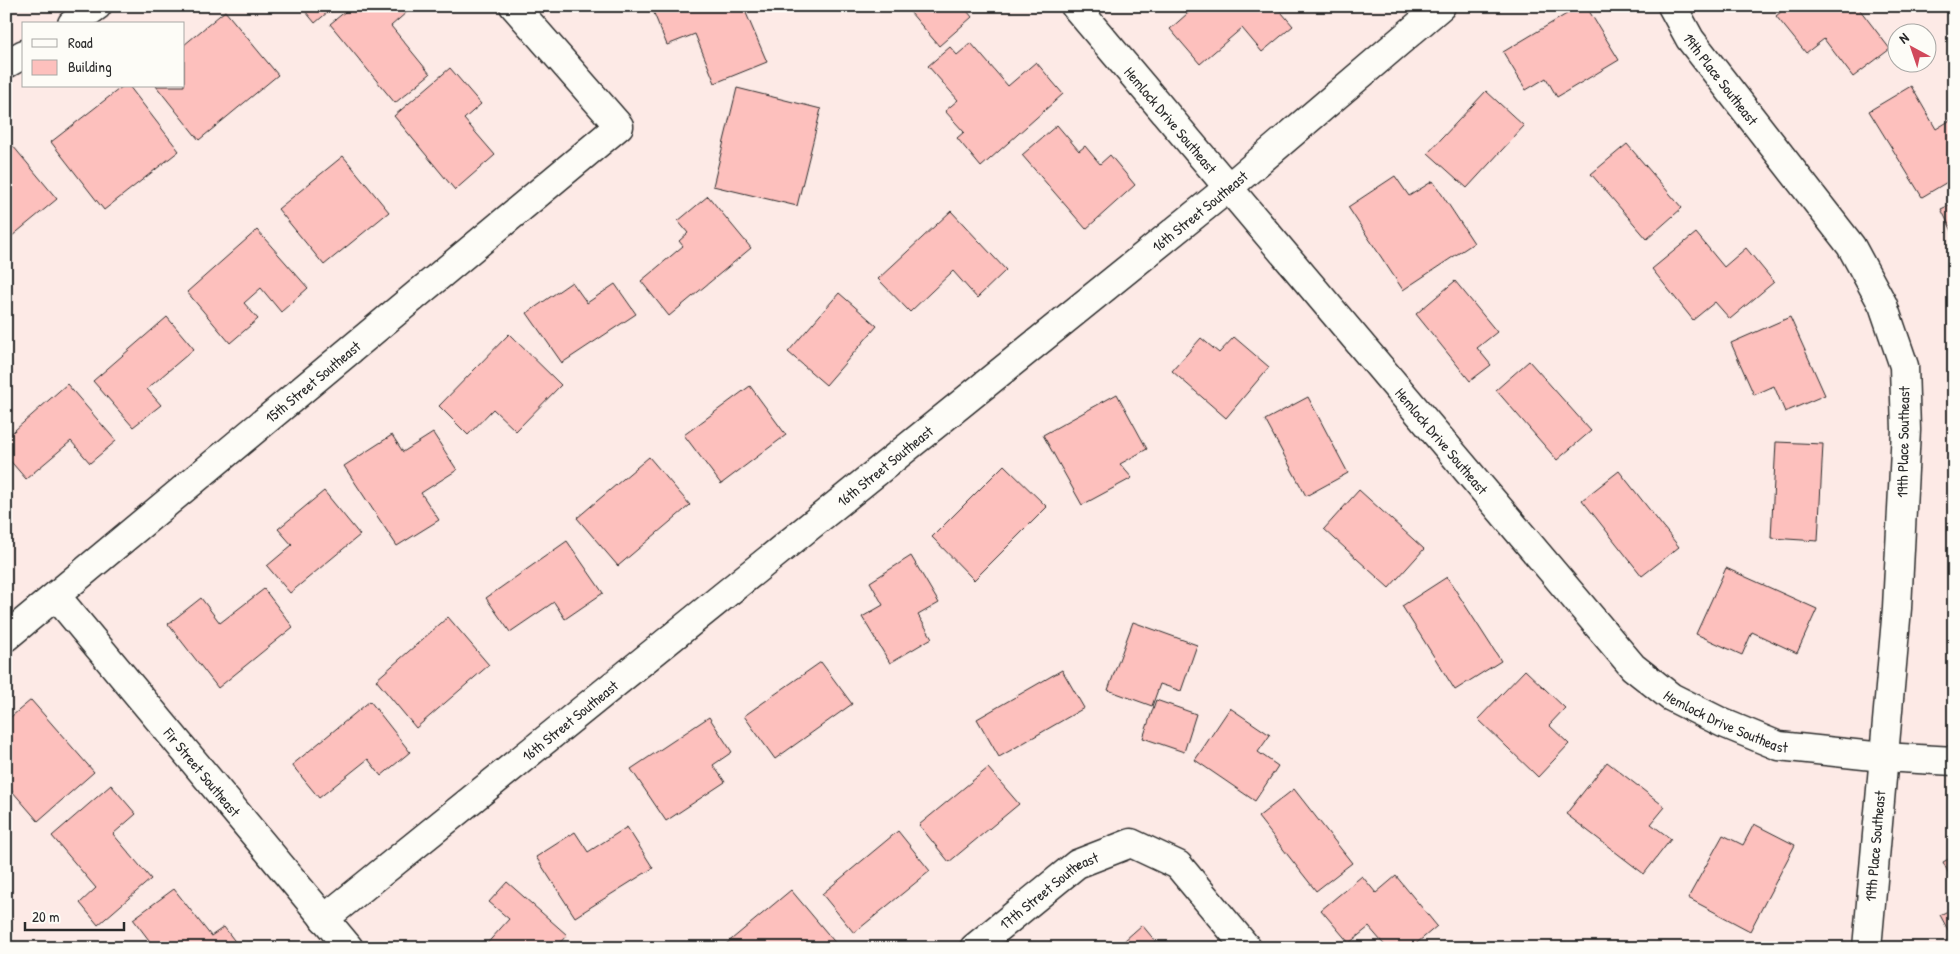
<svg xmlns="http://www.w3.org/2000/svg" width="1960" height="954" font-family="'Patrick Hand',sans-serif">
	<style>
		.building { fill: #fdc0bd; stroke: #2b2b2b }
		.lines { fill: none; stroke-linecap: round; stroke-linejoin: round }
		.minor-casing { stroke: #2b2b2b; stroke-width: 31 }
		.minor { stroke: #fdfcf7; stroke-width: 28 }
		.labels { text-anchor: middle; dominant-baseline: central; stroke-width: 5; stroke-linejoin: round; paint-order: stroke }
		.street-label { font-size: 15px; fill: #2b2b2b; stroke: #fdfcf7 }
	</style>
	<rect width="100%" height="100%" fill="#fdeae6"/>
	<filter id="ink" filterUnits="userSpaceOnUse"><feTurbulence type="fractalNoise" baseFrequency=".02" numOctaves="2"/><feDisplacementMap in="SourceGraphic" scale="10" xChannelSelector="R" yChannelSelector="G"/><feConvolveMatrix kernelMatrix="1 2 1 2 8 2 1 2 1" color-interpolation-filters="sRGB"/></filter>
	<g filter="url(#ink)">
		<!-- building -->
		<g class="building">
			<path d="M301,6H335L315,23Z"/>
			<path d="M352,6H402L407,12L391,26L430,74L395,103L330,24Z"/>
			<path d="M651,6H743L767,62L715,83L695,34L667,45Z"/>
			<path d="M905,6H963L972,17L939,46Z"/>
			<path d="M1196,6H1276L1293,26L1262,52L1242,28L1200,64L1170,29Z"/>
			<path d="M1580,6H1586L1619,60L1557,97L1546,78L1526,90L1503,52Z"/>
			<path d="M1788,6H1857L1890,49L1853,77L1824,39L1806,53L1776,16Z"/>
			<path d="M225,11L278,75L199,140L156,86H184V45Z"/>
			<path d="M971,43L1008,86L1036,62L1063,94L981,167L957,138L964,132L945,111L958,100L928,66L950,47L957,55Z"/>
			<path d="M450,68L481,104L464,119L495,155L455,190L394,116Z"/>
			<path d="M123,86H129L179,151L104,210L51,142Z"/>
			<path d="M1911,86L1936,129L1954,118V178L1922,197L1869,111Z"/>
			<path d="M737,88L821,109L797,206L713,186Z"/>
			<path d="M1486,91L1524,126L1467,188L1428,153Z"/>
			<path d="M1057,125L1079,151L1085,146L1100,164L1110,155L1135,185L1086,229L1022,155Z"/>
			<path d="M1627,144L1682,208L1647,239L1591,174Z"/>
			<path d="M13,146L57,199L6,241V151Z"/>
			<path d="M343,156L389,212L324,265L278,209Z"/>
			<path d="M1395,176L1409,196L1433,181L1474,243L1403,290L1348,207Z"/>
			<path d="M708,196L751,248L669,316L641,281L683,246L679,241L688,233L678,221Z"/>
			<path d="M1954,203V235L1941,209Z"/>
			<path d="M951,211L1006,270L977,298L953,271L910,312L878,279Z"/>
			<path d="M257,230L308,288L281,312L261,288L244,303L258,319L230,343L187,292Z"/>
			<path d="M1696,233L1724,267L1746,248L1774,282L1730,319L1715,302L1693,320L1652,269Z"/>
			<path d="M1455,281L1497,332L1477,348L1491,365L1470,381L1416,314Z"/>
			<path d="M572,282L587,303L615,284L636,314L562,363L527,313Z"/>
			<path d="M839,293L877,326L826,385L788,352Z"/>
			<path d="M167,317L194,349L147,389L161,405L133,427L93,381Z"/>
			<path d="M1790,317L1825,395L1785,412L1774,386L1754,395L1731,343Z"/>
			<path d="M509,334L561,385L516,431L493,409L468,435L439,406Z"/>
			<path d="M1234,337L1269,367L1226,418L1172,371L1201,338L1219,353Z"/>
			<path d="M1529,361L1591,431L1557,460L1496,390Z"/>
			<path d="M67,384L116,441L90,463L71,441L26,479L6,456V438Z"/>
			<path d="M750,386L786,435L721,484L684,435Z"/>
			<path d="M1117,394L1147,449L1120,464L1132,478L1082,505L1043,435Z"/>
			<path d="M1308,397L1348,473L1306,496L1265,420Z"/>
			<path d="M433,433L457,470L421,493L439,520L397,546L344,466L392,435L403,452Z"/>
			<path d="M1776,442L1823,444L1818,541L1771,538Z"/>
			<path d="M649,457L690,505L618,566L577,518Z"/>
			<path d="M1004,465L1047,507L974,580L932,537Z"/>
			<path d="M1619,471L1679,547L1642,576L1582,500Z"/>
			<path d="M1359,490L1424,549L1389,588L1324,529Z"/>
			<path d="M324,491L360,535L290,593L267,566L292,545L278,529Z"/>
			<path d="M567,541L603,593L565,619L554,602L510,632L486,598Z"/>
			<path d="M911,556L939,603L918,615L932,638L890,663L862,617L883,605L870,582Z"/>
			<path d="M1726,568L1817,609L1797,653L1752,632L1742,655L1696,634Z"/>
			<path d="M1447,577L1501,661L1455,690L1402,606Z"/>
			<path d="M264,589L293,627L218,688L168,624L201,598L220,623Z"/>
			<path d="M448,617L489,665L416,728L376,680Z"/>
			<path d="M1133,622L1197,645L1181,691L1160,684L1152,706L1108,690Z"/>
			<path d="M821,662L852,704L775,759L744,716Z"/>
			<path d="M1062,670L1084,708L999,757L977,719Z"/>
			<path d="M1525,670L1565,708L1549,725L1569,744L1538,777L1478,719Z"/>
			<path d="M31,700L94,772L38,821L6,784V721Z"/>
			<path d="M1156,700L1196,714L1184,752L1143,738Z"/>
			<path d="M370,701L410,752L381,776L368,759L319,798L292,765Z"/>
			<path d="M1230,708L1270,735L1258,752L1278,766L1255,801L1195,760Z"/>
			<path d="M709,717L732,752L713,765L725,782L666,821L631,769Z"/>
			<path d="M1607,762L1665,807L1651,824L1671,839L1644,874L1566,814Z"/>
			<path d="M988,768L1019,804L949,862L919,825Z"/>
			<path d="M111,785L136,814L113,834L151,879L98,925L80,903L96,888L52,836Z"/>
			<path d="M1294,789L1352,863L1316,891L1258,817Z"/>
			<path d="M1754,824L1795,845L1750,931L1688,898L1723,835L1743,845Z"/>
			<path d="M627,827L653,868L575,917L536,857L575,832L588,852Z"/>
			<path d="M898,831L930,871L854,933L822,894Z"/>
			<path d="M1954,856V884L1943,862Z"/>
			<path d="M1362,876L1376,893L1396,876L1437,926L1411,948H1387L1369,927L1349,943L1321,910Z"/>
			<path d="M507,882L567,935L555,948H483L509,919L489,902Z"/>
			<path d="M174,889L211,936L224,927L240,948H155L133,919Z"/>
			<path d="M791,890L838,946L730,948L726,944Z"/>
			<path d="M1954,908V941L1940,915Z"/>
			<path d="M1142,925L1161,948H1116Z"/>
		</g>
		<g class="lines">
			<!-- minor casing -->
			<g class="minor-casing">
				<g id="minor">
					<path id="s1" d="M1075,6L1633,667L1671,697L1723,723L1779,746L1883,757L1954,761"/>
					<path id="s2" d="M1672,6L1690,39L1851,246L1883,305L1904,366L1906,430L1897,608L1867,948"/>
					<path d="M72,24L97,6"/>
					<path d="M6,64L24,54"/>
					<path id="s3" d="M56,596L349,948"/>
					<path id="s4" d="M6,637L619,126L514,6"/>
					<path id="s5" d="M324,919L1228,188L1441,6"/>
					<path id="s6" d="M974,948L1077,864L1131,843L1178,865L1247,948"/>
				</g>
			</g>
			<!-- minor -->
			<use href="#minor" class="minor"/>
		</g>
	</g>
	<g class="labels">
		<!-- street labels -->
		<g class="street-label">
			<text stroke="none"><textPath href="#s2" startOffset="88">19th Place Southeast</textPath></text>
			<text stroke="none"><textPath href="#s1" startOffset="149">Hemlock Drive Southeast</textPath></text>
			<text stroke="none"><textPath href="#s5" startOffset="1126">16th Street Southeast</textPath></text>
			<text stroke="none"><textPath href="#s4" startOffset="399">15th Street Southeast</textPath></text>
			<text stroke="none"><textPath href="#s1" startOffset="569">Hemlock Drive Southeast</textPath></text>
			<text transform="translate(1903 442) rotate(-89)">19th Place Southeast</text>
			<text stroke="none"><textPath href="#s5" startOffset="721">16th Street Southeast</textPath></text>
			<text stroke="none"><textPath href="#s1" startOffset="974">Hemlock Drive Southeast</textPath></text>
			<text stroke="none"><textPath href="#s5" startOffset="316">16th Street Southeast</textPath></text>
			<text stroke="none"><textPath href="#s3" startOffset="229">Fir Street Southeast</textPath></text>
			<text transform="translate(1875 846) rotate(-85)">19th Place Southeast</text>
			<text stroke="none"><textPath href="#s6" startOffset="95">17th Street Southeast</textPath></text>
		</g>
	</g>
	<!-- margin -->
	<rect width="1960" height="954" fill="none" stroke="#fdfcf7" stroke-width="25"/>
	<rect x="12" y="12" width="1935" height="929" fill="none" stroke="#2b2b2b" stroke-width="2" filter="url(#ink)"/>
	<!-- legend -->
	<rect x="22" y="22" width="162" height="65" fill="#fdfcf7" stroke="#a9a8a5"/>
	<rect x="32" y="39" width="25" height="8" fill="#fdfcf7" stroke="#a9a8a5"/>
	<text x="68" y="48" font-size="15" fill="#2b2b2b">Road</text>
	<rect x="32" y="60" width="25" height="15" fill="#fdc0bd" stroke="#a9a8a5"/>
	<text x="68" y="72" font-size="15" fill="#2b2b2b">Building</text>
	<!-- north arrow -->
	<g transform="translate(1912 48) rotate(320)"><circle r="24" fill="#fdfcf7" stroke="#a9a8a5"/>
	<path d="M0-4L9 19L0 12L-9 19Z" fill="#d1495b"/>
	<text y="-8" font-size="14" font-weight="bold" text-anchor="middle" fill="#2b2b2b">N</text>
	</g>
	<!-- scale -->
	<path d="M25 922v8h99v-8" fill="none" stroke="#2b2b2b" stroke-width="2.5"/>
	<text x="32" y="922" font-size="15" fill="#2b2b2b" stroke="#fdfcf7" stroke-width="4" paint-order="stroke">20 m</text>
</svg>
